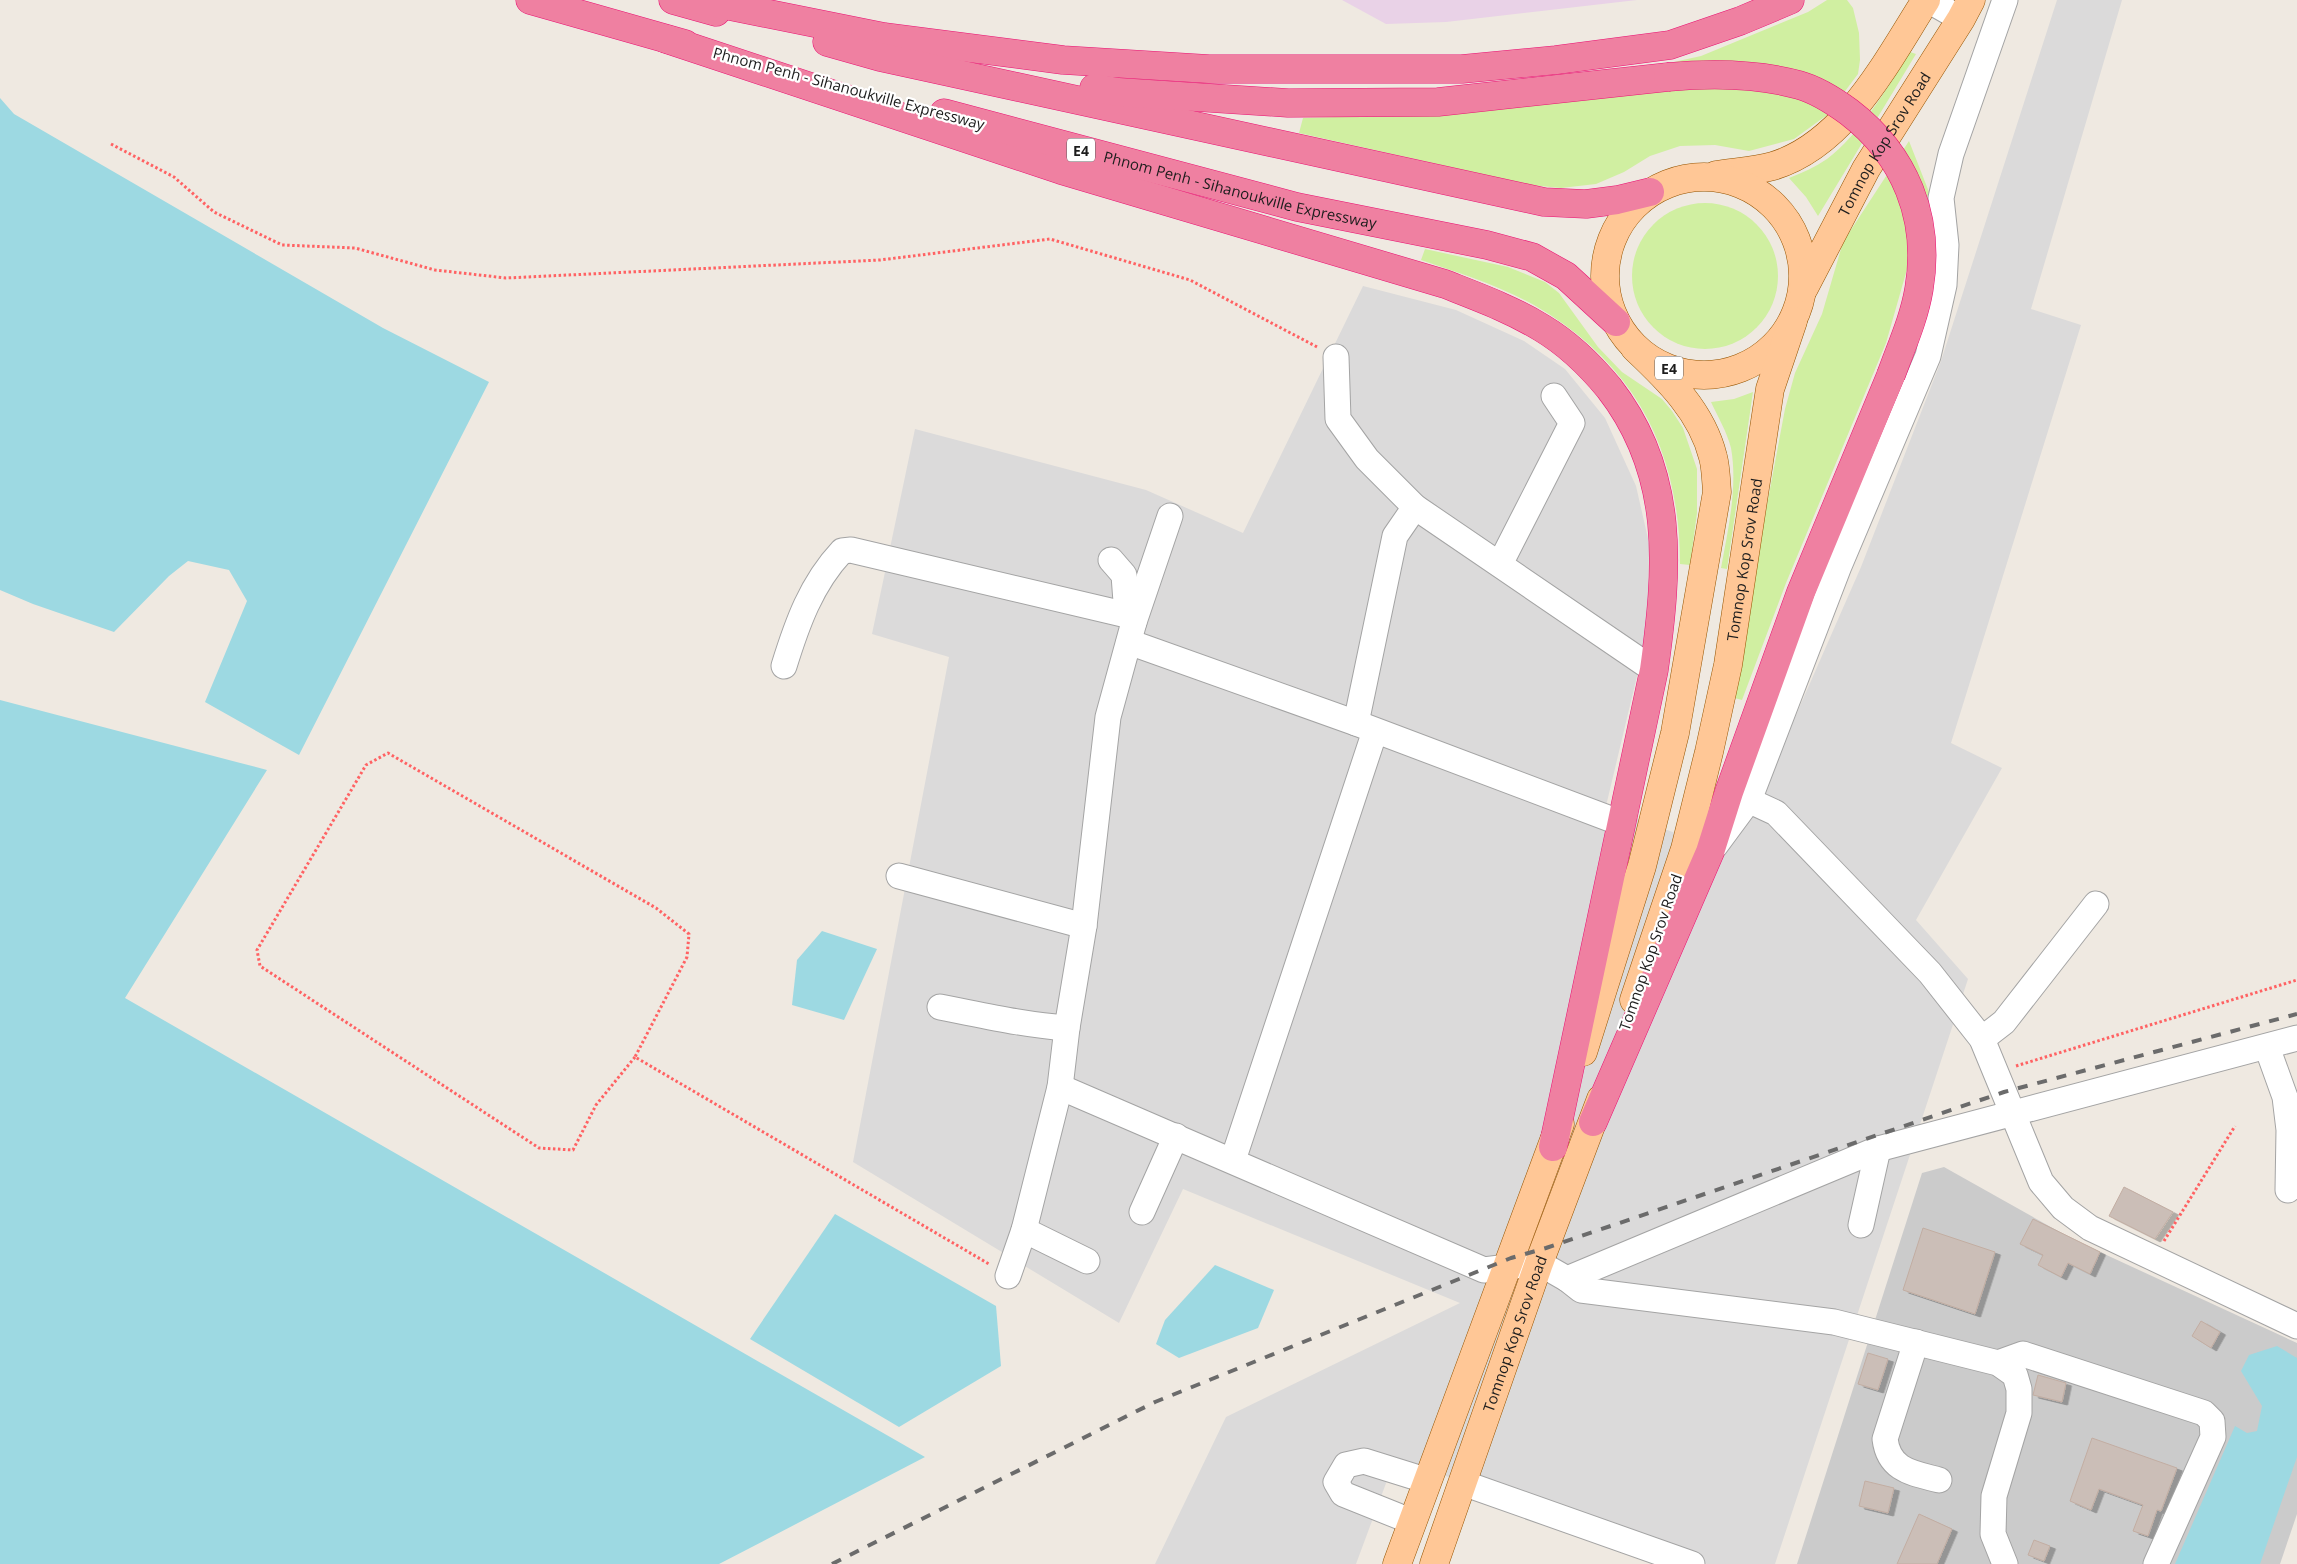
<svg xmlns="http://www.w3.org/2000/svg" width="2297" height="1564" font-family="'Open Sans',sans-serif">
	<style>
		.residential { fill: #dbdada }
		.industrial { fill: #e9d2e7 }
		.religious { fill: #cbcbcb }
		.grass { fill: #d0efa1 }
		.water { fill: #9dd9e2 }
		.building { fill: #cbbeb7; stroke: #c2ada2; filter: url(#shadow) }
		.lines { fill: none; stroke-linecap: round; stroke-linejoin: round }
		.minor-casing { stroke: #a4a4a4; stroke-width: 27 }
		.major-casing { stroke: #955400; stroke-width: 29 }
		.highway-casing { stroke: #e91273; stroke-width: 29 }
		.path { stroke: #ff6263; stroke-width: 3; stroke-dasharray: 2.5 2.5; stroke-linecap: butt }
		.minor { stroke: #fff; stroke-width: 25 }
		.major { stroke: #ffc796; stroke-width: 28 }
		.highway { stroke: #ef80a1; stroke-width: 28 }
		.rail { stroke: #6b6b6b; stroke-width: 4; stroke-dasharray: 10 10; stroke-linecap: butt }
		.highway-bridge-casing { stroke: #e91273; stroke-width: 29; stroke-linecap: butt }
		.highway-bridge { stroke: #ef80a1; stroke-width: 28 }
		.labels { text-anchor: middle; dominant-baseline: central; stroke-width: 4.5; stroke-linejoin: round; paint-order: stroke }
		.shield { fill: #fff; stroke: #616161; stroke-width: 1 }
		.shield-label { font-size: 14px; font-weight: bold; fill: #1d1d1d }
		.street-label { font-size: 15px; fill: #1d1d1d; stroke: #fff }
	</style>
	<defs>
		<filter id="shadow"><feDropShadow dx="5.5" dy="3" stdDeviation="0" flood-color="#0004"/></filter>
	</defs>
	<rect width="100%" height="100%" fill="#efe9e1"/>
	<!-- residential -->
	<path class="residential" d="M2057,0H2122L2031,309L2081,325L1951,743L2002,768L1916,920L1968,979L1775,1564H1707L1395,1459L1356,1564H1155L1226,1417L1460,1303L1183,1189L1119,1323L853,1162L949,657L872,634L915,429L1146,490L1243,533L1363,286L1456,310L1524,341L1565,369L1605,418L1636,486L1649,543L1648,630L1606,806L1721,851L1760,797L1861,567L1941,361Z"/>
	<!-- industrial -->
	<path class="industrial" d="M1342,0H1637L1446,22L1386,24Z"/>
	<!-- religious -->
	<path class="religious" d="M1944,1167L2074,1240L2297,1343V1514L2280,1564H1797L1922,1173Z"/>
	<!-- grass -->
	<g class="grass">
		<path d="M1827,0H1847L1853,8L1859,33L1860,60L1858,74L1827,115L1794,139L1749,151L1715,145L1680,146L1650,156L1624,172L1596,184L1561,188L1530,185L1299,133L1303,118L1437,114L1701,56L1808,12Z"/>
		<path d="M1910,52L1916,54L1818,216L1806,197L1789,178C1802,173 1815,167 1827,159C1859,135 1889,86 1910,52Z"/>
		<path d="M1909,141L1929,192L1886,343L1786,583L1742,700L1731,697L1785,409L1795,373L1822,314L1843,242Z"/>
		<circle cx="1705" cy="276" r="73"/>
		<path d="M1425,249L1508,267L1545,282L1559,293L1598,347L1622,372L1662,399L1672,411L1683,428L1697,469V513L1690,565L1680,564C1680,449 1634,363 1534,305C1498,285 1459,273 1421,260Z"/>
		<path d="M1753,392L1727,569L1721,568C1728,530 1738,487 1731,448C1727,432 1718,417 1711,402L1734,399Z"/>
	</g>
	<!-- water -->
	<g class="water">
		<path d="M0,98L14,114L383,328L489,382L299,755L205,702L247,601L229,570L188,561L169,576L114,632L33,604L0,590Z"/>
		<path d="M0,700L267,770L125,998L925,1457L719,1564H0Z"/>
		<path d="M822,931L877,949L844,1020L792,1005L797,960Z"/>
		<path d="M835,1214L996,1306L1001,1366L899,1427L750,1339Z"/>
		<path d="M1215,1265L1274,1290L1258,1328L1179,1358L1156,1344L1165,1320Z"/>
		<path d="M2277,1346L2297,1358V1457L2260,1564H2175L2235,1426L2247,1433L2257,1431L2262,1406L2241,1371L2249,1355Z"/>
	</g>
	<!-- building -->
	<g class="building">
		<path d="M2124,1187L2173,1212L2155,1239L2109,1216Z"/>
		<path d="M2033,1219L2100,1252L2090,1274L2068,1263L2061,1277L2038,1265L2043,1255L2020,1244Z"/>
		<path d="M1923,1228L1995,1252L1975,1314L1903,1290Z"/>
		<path d="M2201,1321L2220,1332L2211,1348L2192,1336Z"/>
		<path d="M1868,1353L1888,1359L1878,1390L1858,1384Z"/>
		<path d="M2038,1375L2066,1383L2062,1402L2033,1395Z"/>
		<path d="M2092,1438L2177,1468L2161,1511L2157,1510L2148,1536L2133,1531L2143,1505L2099,1489L2091,1510L2070,1501Z"/>
		<path d="M1865,1481L1894,1488L1888,1513L1859,1506Z"/>
		<path d="M1919,1514L1952,1529L1937,1564H1897Z"/>
		<path d="M2034,1540L2050,1546L2044,1561L2028,1555Z"/>
	</g>
	<g class="lines">
		<!-- minor casing -->
		<g class="minor-casing">
			<g id="minor">
				<path d="M1928,0L1961,19"/>
				<path d="M1336,357L1338,419L1367,459L1415,507L1654,670"/>
				<path d="M1111,560L1124,575L1127,615"/>
				<path d="M1500,564L1572,423L1554,396"/>
				<path d="M1129,642L1356,723L1621,823"/>
				<path d="M784,666C797,624 811,584 842,551L851,550L1127,615L1134,622"/>
				<path d="M1356,723L1395,536L1415,507"/>
				<path d="M1735,794L1776,813L1930,973L1982,1039L2041,1182L2063,1208L2090,1228L2297,1326"/>
				<path d="M1715,846L1749,800L1839,566L1928,356L1944,285L1946,245L1941,198L1951,154L2005,0"/>
				<path d="M899,876L1084,926"/>
				<path d="M940,1007C982,1015 1024,1025 1067,1028"/>
				<path d="M1982,1039L2004,1022L2096,904"/>
				<path d="M2267,1047L2285,1097L2289,1130L2288,1190"/>
				<path d="M1060,1087L1484,1270L1539,1263L1567,1279L1878,1149L2297,1038"/>
				<path d="M1233,1160L1375,731"/>
				<path d="M1142,1212L1176,1136"/>
				<path d="M1861,1225L1878,1149"/>
				<path d="M1024,1230L1087,1261"/>
				<path d="M1008,1276L1024,1230L1060,1087L1067,1028L1084,926L1108,717L1134,622L1170,516"/>
				<path d="M1567,1279L1581,1290L1834,1322L1998,1363L2015,1375L2019,1389V1413L1994,1496L1993,1534L2005,1564"/>
				<path d="M1916,1342L1885,1439C1889,1471 1913,1473 1939,1480"/>
				<path d="M1998,1363L2023,1354L2204,1413L2212,1421L2213,1437L2156,1564"/>
				<path d="M1463,1483L1692,1564"/>
				<path d="M1413,1522L1343,1494L1336,1482L1346,1465L1364,1461L1428,1481"/>
			</g>
		</g>
		<!-- major casing -->
		<g class="major-casing">
			<g id="major">
				<path d="M1716,175C1734,172 1755,171 1773,166C1846,144 1888,59 1926,0"/>
				<circle cx="1704" cy="276" r="99"/>
				<path id="s1" d="M1804,288L1866,169L1961,19L1971,0"/>
				<path id="s2" d="M1634,1000L1685,849L1709,752L1728,665L1770,389L1793,321"/>
				<path d="M1583,1052L1642,866L1675,733L1717,492C1716,481 1716,468 1713,457C1702,412 1668,379 1635,348"/>
				<path d="M1397,1564L1560,1124"/>
				<path id="s3" d="M1434,1564L1539,1263L1601,1099"/>
			</g>
		</g>
		<!-- highway casing -->
		<g class="highway-casing">
			<g id="highway">
				<path d="M530,0L685,44"/>
				<path d="M673,0L716,12"/>
				<path d="M700,0L884,37L1063,60L1209,69H1462L1556,60L1670,45L1740,21L1790,0"/>
				<path d="M666,39L1061,170L1445,284C1478,297 1511,309 1542,328C1567,343 1590,365 1609,388C1676,474 1668,569 1654,670L1553,1147"/>
				<path d="M827,42L880,57L1544,202L1586,204L1617,200L1650,192"/>
				<path d="M1094,88L1118,92L1288,103L1438,102L1668,77"/>
				<path id="s4" d="M944,113L1297,207L1487,245L1532,257L1566,276L1616,322"/>
				<path d="M1593,1122L1710,852L1729,792L1801,592L1891,375"/>
			</g>
		</g>
		<!-- path -->
		<g class="path">
			<path d="M111,144L174,177L214,212L282,245L355,248L435,270L506,278L880,260L1050,239L1190,280L1319,348"/>
			<path d="M635,1057L596,1105L573,1150L539,1148L260,966L257,950L366,765L388,753L656,908L689,934L687,957L635,1057L989,1264"/>
			<path d="M2016,1066L2297,980"/>
			<path d="M2164,1241L2235,1126"/>
		</g>
		<!-- minor -->
		<use href="#minor" class="minor"/>
		<!-- major -->
		<use href="#major" class="major"/>
		<!-- highway -->
		<use href="#highway" class="highway"/>
		<!-- rail -->
		<path class="rail" d="M832,1564L1155,1402L1511,1258L1546,1248L2004,1092L2297,1014"/>
		<!-- highway-bridge casing -->
		<g class="highway-bridge-casing">
			<path id="highway-bridge" d="M1668,77C1712,73 1756,73 1799,85C1817,90 1834,101 1849,112C1905,155 1931,218 1919,289C1914,319 1901,347 1891,375"/>
		</g>
		<!-- highway-bridge -->
		<use href="#highway-bridge" class="highway-bridge"/>
	</g>
	<g class="labels">
		<!-- shield labels -->
		<g class="shield">
			<rect x="1067" y="138.5" width="28" height="23" rx="4"/>
			<rect x="1655" y="356.5" width="28" height="23" rx="4"/>
		</g>
		<g class="shield-label">
			<text x="1081" y="150">E4</text>
			<text x="1669" y="368">E4</text>
		</g>
		<!-- street labels -->
		<g class="street-label">
			<text transform="translate(849 88) rotate(15)">Phnom Penh - Sihanoukville Expressway</text>
			<text stroke="none"><textPath href="#s1" startOffset="165">Tomnop Kop Srov Road</textPath></text>
			<text stroke="none"><textPath href="#s4" startOffset="306">Phnom Penh - Sihanoukville Expressway</textPath></text>
			<text stroke="none"><textPath href="#s2" startOffset="455">Tomnop Kop Srov Road</textPath></text>
			<text transform="translate(1650 952) rotate(-71)">Tomnop Kop Srov Road</text>
			<text stroke="none"><textPath href="#s3" startOffset="244">Tomnop Kop Srov Road</textPath></text>
		</g>
	</g>
</svg>
